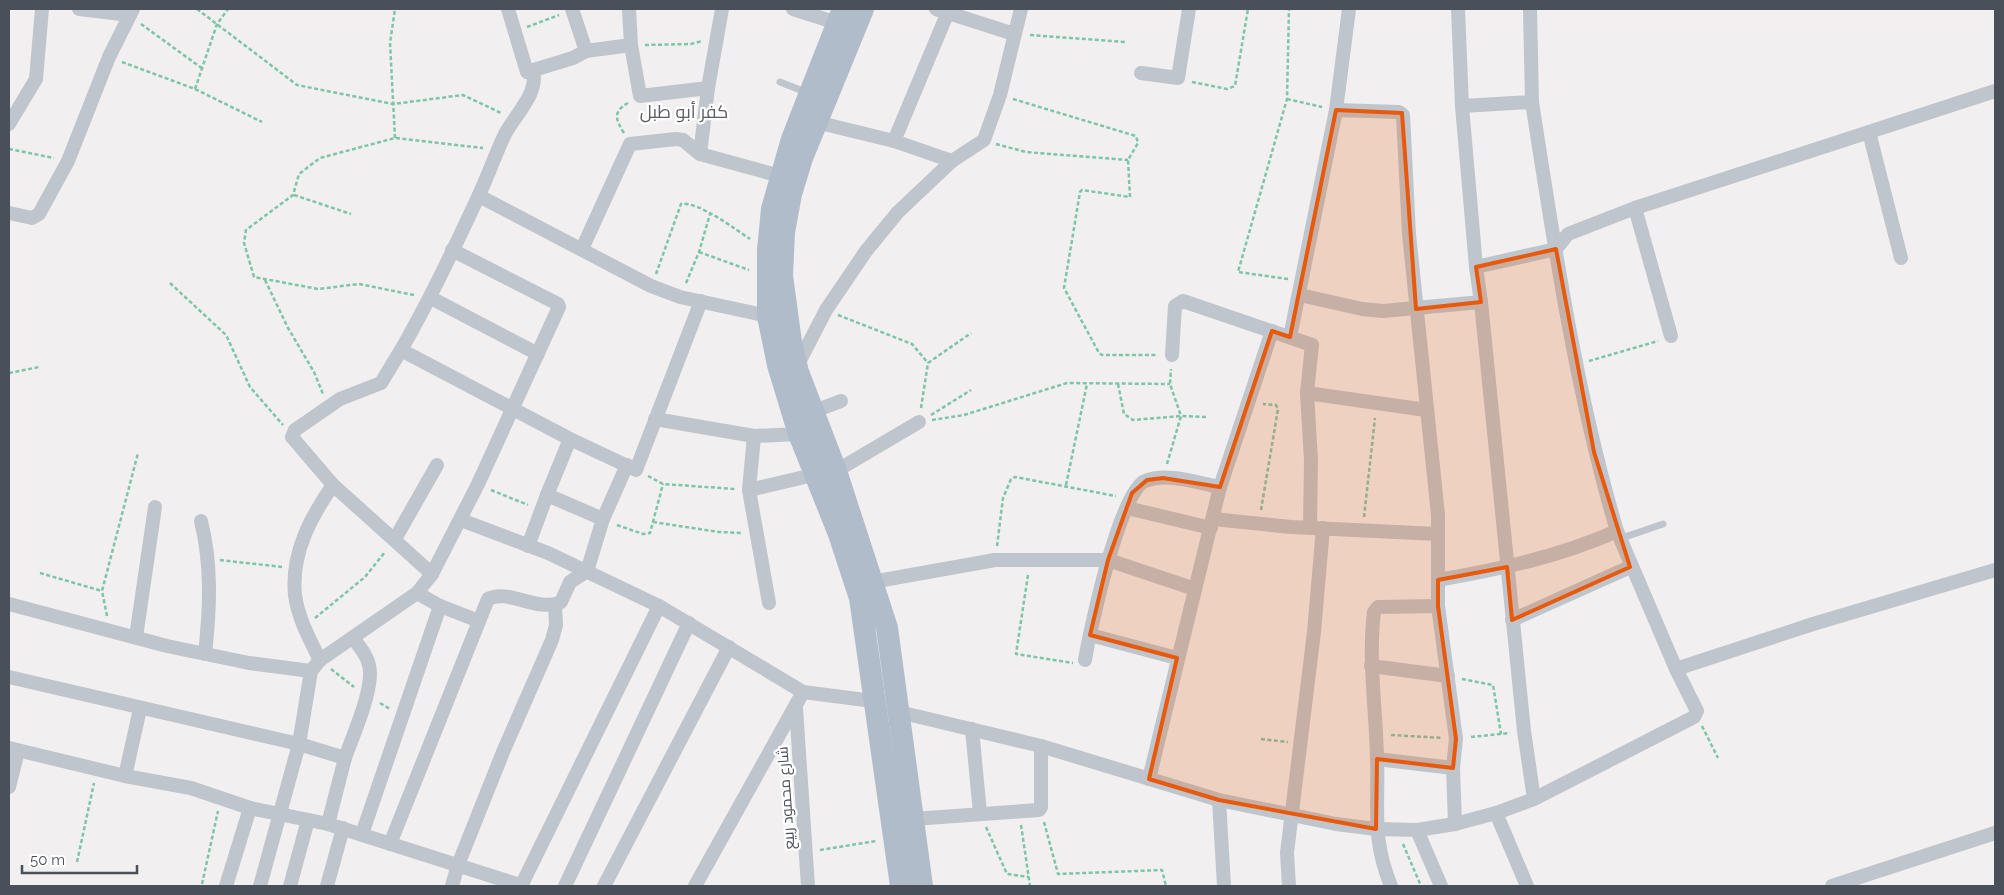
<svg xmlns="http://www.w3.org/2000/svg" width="2004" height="895" font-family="Raleway,Cairo,sans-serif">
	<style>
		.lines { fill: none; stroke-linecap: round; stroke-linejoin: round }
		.path { stroke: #7dc5a7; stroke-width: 2.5; stroke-dasharray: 4 2.5; stroke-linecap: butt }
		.service { stroke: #bfc5cc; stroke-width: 7 }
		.minor { stroke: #bfc5cc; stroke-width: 14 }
		.primary { stroke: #b1bccb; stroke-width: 22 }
		.marked { fill: #e8590c; fill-opacity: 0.2; stroke: #e8590c; stroke-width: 4; stroke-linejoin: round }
		.labels { text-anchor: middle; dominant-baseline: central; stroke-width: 4.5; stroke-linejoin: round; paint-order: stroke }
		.street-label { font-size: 15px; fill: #49505a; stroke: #fff }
		.quarter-label { font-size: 18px; fill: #5c5e63; stroke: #fff }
	</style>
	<rect width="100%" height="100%" fill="#f1efef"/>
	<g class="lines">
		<!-- path -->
		<g class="path">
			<path d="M197,9L297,85L393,104L463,95L501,113"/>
			<path d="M141,24L203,69"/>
			<path d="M527,27L559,15"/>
			<path d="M1030,35L1125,42"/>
			<path d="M645,45L691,44L702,41"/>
			<path d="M122,62L195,89L262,122"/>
			<path d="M1192,82L1227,89L1235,86L1248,9"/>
			<path d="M195,89L217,24L228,9"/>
			<path d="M1013,99L1136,136L1138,143L1128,160L1130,197L1082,190L1080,192L1064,288L1099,353L1102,355H1158"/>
			<path d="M1287,99L1322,107"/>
			<path d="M624,133C616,120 612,112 628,103"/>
			<path d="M395,138L390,43L395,9"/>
			<path d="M996,144L1026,152L1128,160"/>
			<path d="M9,149L54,158"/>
			<path d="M294,195L351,214"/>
			<path d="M699,252L749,270"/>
			<path d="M656,274L681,204C698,201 735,229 750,239"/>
			<path d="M1288,279L1238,272L1287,99L1289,9"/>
			<path d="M265,280L288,328L314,372L323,394"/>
			<path d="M170,283L226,335L250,387L283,425"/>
			<path d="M686,283L699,252L710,214"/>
			<path d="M414,295L359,284L318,289L254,277L244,243L246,230L293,195L299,174L320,158L395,138L483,148"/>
			<path d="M838,315L912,344L928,363"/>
			<path d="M1589,361L1658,341"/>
			<path d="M9,373L39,367"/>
			<path d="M1118,384L1124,414L1133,420L1181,416L1207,417"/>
			<path d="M921,408L928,363L971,333"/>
			<path d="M931,415L971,390"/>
			<path d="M932,420L964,415L1067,383L1170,384"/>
			<path d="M1167,464L1181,416L1170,384L1171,369"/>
			<path d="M648,476L663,484L735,489"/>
			<path d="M1066,485L1087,384"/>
			<path d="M491,490L528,505"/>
			<path d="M1261,510L1278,409L1276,405L1263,404"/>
			<path d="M1364,517L1375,418"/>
			<path d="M653,522L719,532L743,533"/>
			<path d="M617,525L643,534L650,533L663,484"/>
			<path d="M997,546L1003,498L1011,479L1015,477L1116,496"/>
			<path d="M220,560L282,567"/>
			<path d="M40,573L102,591"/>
			<path d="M1028,575L1016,654L1073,663"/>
			<path d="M107,616L102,591L138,453"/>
			<path d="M315,618L365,577L385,552"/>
			<path d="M331,669L354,687"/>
			<path d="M1462,679L1493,685L1501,734"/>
			<path d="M380,703L390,709"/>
			<path d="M1702,726L1718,758"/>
			<path d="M1391,735L1443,738"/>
			<path d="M1471,737L1510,733"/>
			<path d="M1261,739L1288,742"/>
			<path d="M1044,822L1058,874L1162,870L1166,886"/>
			<path d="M1021,825L1030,886"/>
			<path d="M986,827L1007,874L1029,877"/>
			<path d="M1403,844L1421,886"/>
			<path d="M820,850L876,841"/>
			<path d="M77,862L94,783"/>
			<path d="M202,884L218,811"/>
		</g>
		<!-- service -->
		<g class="service">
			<path d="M780,82L808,93"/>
			<path d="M1619,539L1663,524"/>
		</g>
		<!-- minor -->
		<g class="minor">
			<path d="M79,9L130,15"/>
			<path d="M508,9L527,72L573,58L586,51L631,45"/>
			<path d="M572,9L586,51"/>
			<path d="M629,9L631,45L640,96L708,88"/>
			<path d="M793,9L837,23"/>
			<path d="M936,9L1014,34"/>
			<path d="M1458,9L1462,106L1476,267L1481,302L1524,731L1534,799"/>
			<path d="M533,71C539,93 515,115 505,134C495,155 488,176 478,197C454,249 430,300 401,350L570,439L636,470L701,301"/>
			<path d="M1141,73L1178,78L1189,9"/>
			<path d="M1462,106L1532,102L1530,9"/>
			<path d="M1336,110L1399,112L1403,115L1409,234L1438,515V606L1456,739L1453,768L1455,824"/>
			<path d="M816,122L894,141L952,161"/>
			<path d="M9,124L36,79L42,9"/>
			<path d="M1869,132L1901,258"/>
			<path d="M894,141L948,12"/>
			<path d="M700,154L708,88L722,9"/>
			<path d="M479,196L651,286L680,297L768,316"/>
			<path d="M1635,208L1671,336"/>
			<path d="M9,213L32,218L39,214L68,161L109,57L133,9"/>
			<path d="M582,249L630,144L676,139L683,140L700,154L780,176"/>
			<path d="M1476,267L1556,249L1568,234L1635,208L1995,91"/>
			<path d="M1300,295L1362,309L1383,311L1481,302"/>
			<path d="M431,298L538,354"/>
			<path d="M1290,337L1336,110L1349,9"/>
			<path d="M401,350L381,383L340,399L295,430L292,437L333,485L432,574"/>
			<path d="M1172,355L1175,306L1183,301L1312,345L1307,393L1311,460L1310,527"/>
			<path d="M797,366L826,310L866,251L898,212L952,161L984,140L1000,95L1021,9"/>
			<path d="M1307,393L1426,410"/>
			<path d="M812,412L841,401"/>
			<path d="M655,419L754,436L799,434"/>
			<path d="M754,436L749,490L769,603"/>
			<path d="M570,439L547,495L603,519"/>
			<path d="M836,471L919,422"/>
			<path d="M749,490L813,475"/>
			<path d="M1127,508L1211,528"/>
			<path d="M1213,519L1291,527L1438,534"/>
			<path d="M461,520L548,553L659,606L803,692L873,701"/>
			<path d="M201,521C212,565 210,609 205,654"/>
			<path d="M395,539L437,465"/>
			<path d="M528,546L547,495"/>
			<path d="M1438,580C1500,569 1559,557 1617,531C1576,393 1554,244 1532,102"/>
			<path d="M872,582L995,560H1108L1195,589"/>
			<path d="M9,604L167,646L249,663L311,671"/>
			<path d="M440,606L479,621"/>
			<path d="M1512,620L1630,567"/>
			<path d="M1090,635L1177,658"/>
			<path d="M136,637L155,507"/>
			<path d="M320,660C310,640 298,618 295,595C291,554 310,518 333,485"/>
			<path d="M1085,660C1090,630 1120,491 1145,481C1167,472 1198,483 1220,487"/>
			<path d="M1371,666L1448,676"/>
			<path d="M1676,669L1813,624L1995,570"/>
			<path d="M9,677L299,744L345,758L328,824"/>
			<path d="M796,708L808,886"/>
			<path d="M899,712L1041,746L1219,800L1336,824L1376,829L1417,830L1455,824L1496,813L1527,886"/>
			<path d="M972,729L980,813"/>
			<path d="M9,748L125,776L191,788L250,808L328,824L523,886"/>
			<path d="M345,758C353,735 375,687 369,665C367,655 359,646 353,638"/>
			<path d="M1377,759L1453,768"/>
			<path d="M125,776L140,709"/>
			<path d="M1149,779L1220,487L1272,331"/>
			<path d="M9,787L18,751"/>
			<path d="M1219,800L1224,886"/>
			<path d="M1496,813L1534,799L1694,717L1697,711L1676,669L1617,531"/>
			<path d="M913,819L1039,810L1041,807V746"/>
			<path d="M1417,830L1441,886"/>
			<path d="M362,834L440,606L417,593"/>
			<path d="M390,844L488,599C508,588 538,613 561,602L570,582L587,571L603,519L627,465"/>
			<path d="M226,886L250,808"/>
			<path d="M260,886L299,744L311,671L320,660L417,593L432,574L478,484L559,307L558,304L452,250"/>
			<path d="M290,886L308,820"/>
			<path d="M327,886L343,828"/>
			<path d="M452,886L458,865L503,752L552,640L556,625L555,605"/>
			<path d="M521,886L659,606"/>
			<path d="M565,886L689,623"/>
			<path d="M604,886L729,647"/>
			<path d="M695,886L803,692"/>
			<path d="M1289,886L1287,853L1314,632L1323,528"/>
			<path d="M1391,886C1371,837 1379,809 1377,758C1376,709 1368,660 1374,612L1378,607L1438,606"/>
			<path d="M1832,886L1995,833"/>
		</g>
		<!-- primary -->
		<g class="primary">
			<path d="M843,9L792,139L772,209L768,250V316L778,365L799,434L839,534L860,598L901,886"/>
			<path d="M863,9L802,158L791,194L784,232L782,276L791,342L798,372L836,471L887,628L922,886"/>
		</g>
	</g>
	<!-- marked area -->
	<path class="marked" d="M1336,110L1402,113L1416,309L1481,302L1476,267L1556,249L1594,452L1630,567L1512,620L1507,567L1438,580V606L1456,739L1453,768L1377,759L1376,829L1219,800L1149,779L1177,658L1090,635L1108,560L1132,493L1147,480L1163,478L1220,487L1272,331L1290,337Z"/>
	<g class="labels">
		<!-- street labels -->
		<g class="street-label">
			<text transform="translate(786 798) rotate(-94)">شارع محمود ربيع</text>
		</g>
		<!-- quarter labels -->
		<g class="quarter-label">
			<text x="684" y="111">كفر أبو طبل</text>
		</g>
	</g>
	<!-- border -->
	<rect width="2004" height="895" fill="none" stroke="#49505a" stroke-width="20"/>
	<!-- scale -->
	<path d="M22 865v8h115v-8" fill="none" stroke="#49505a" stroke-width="2.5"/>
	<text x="30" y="865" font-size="15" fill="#49505a" stroke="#ffffff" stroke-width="4" paint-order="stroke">50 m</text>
</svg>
